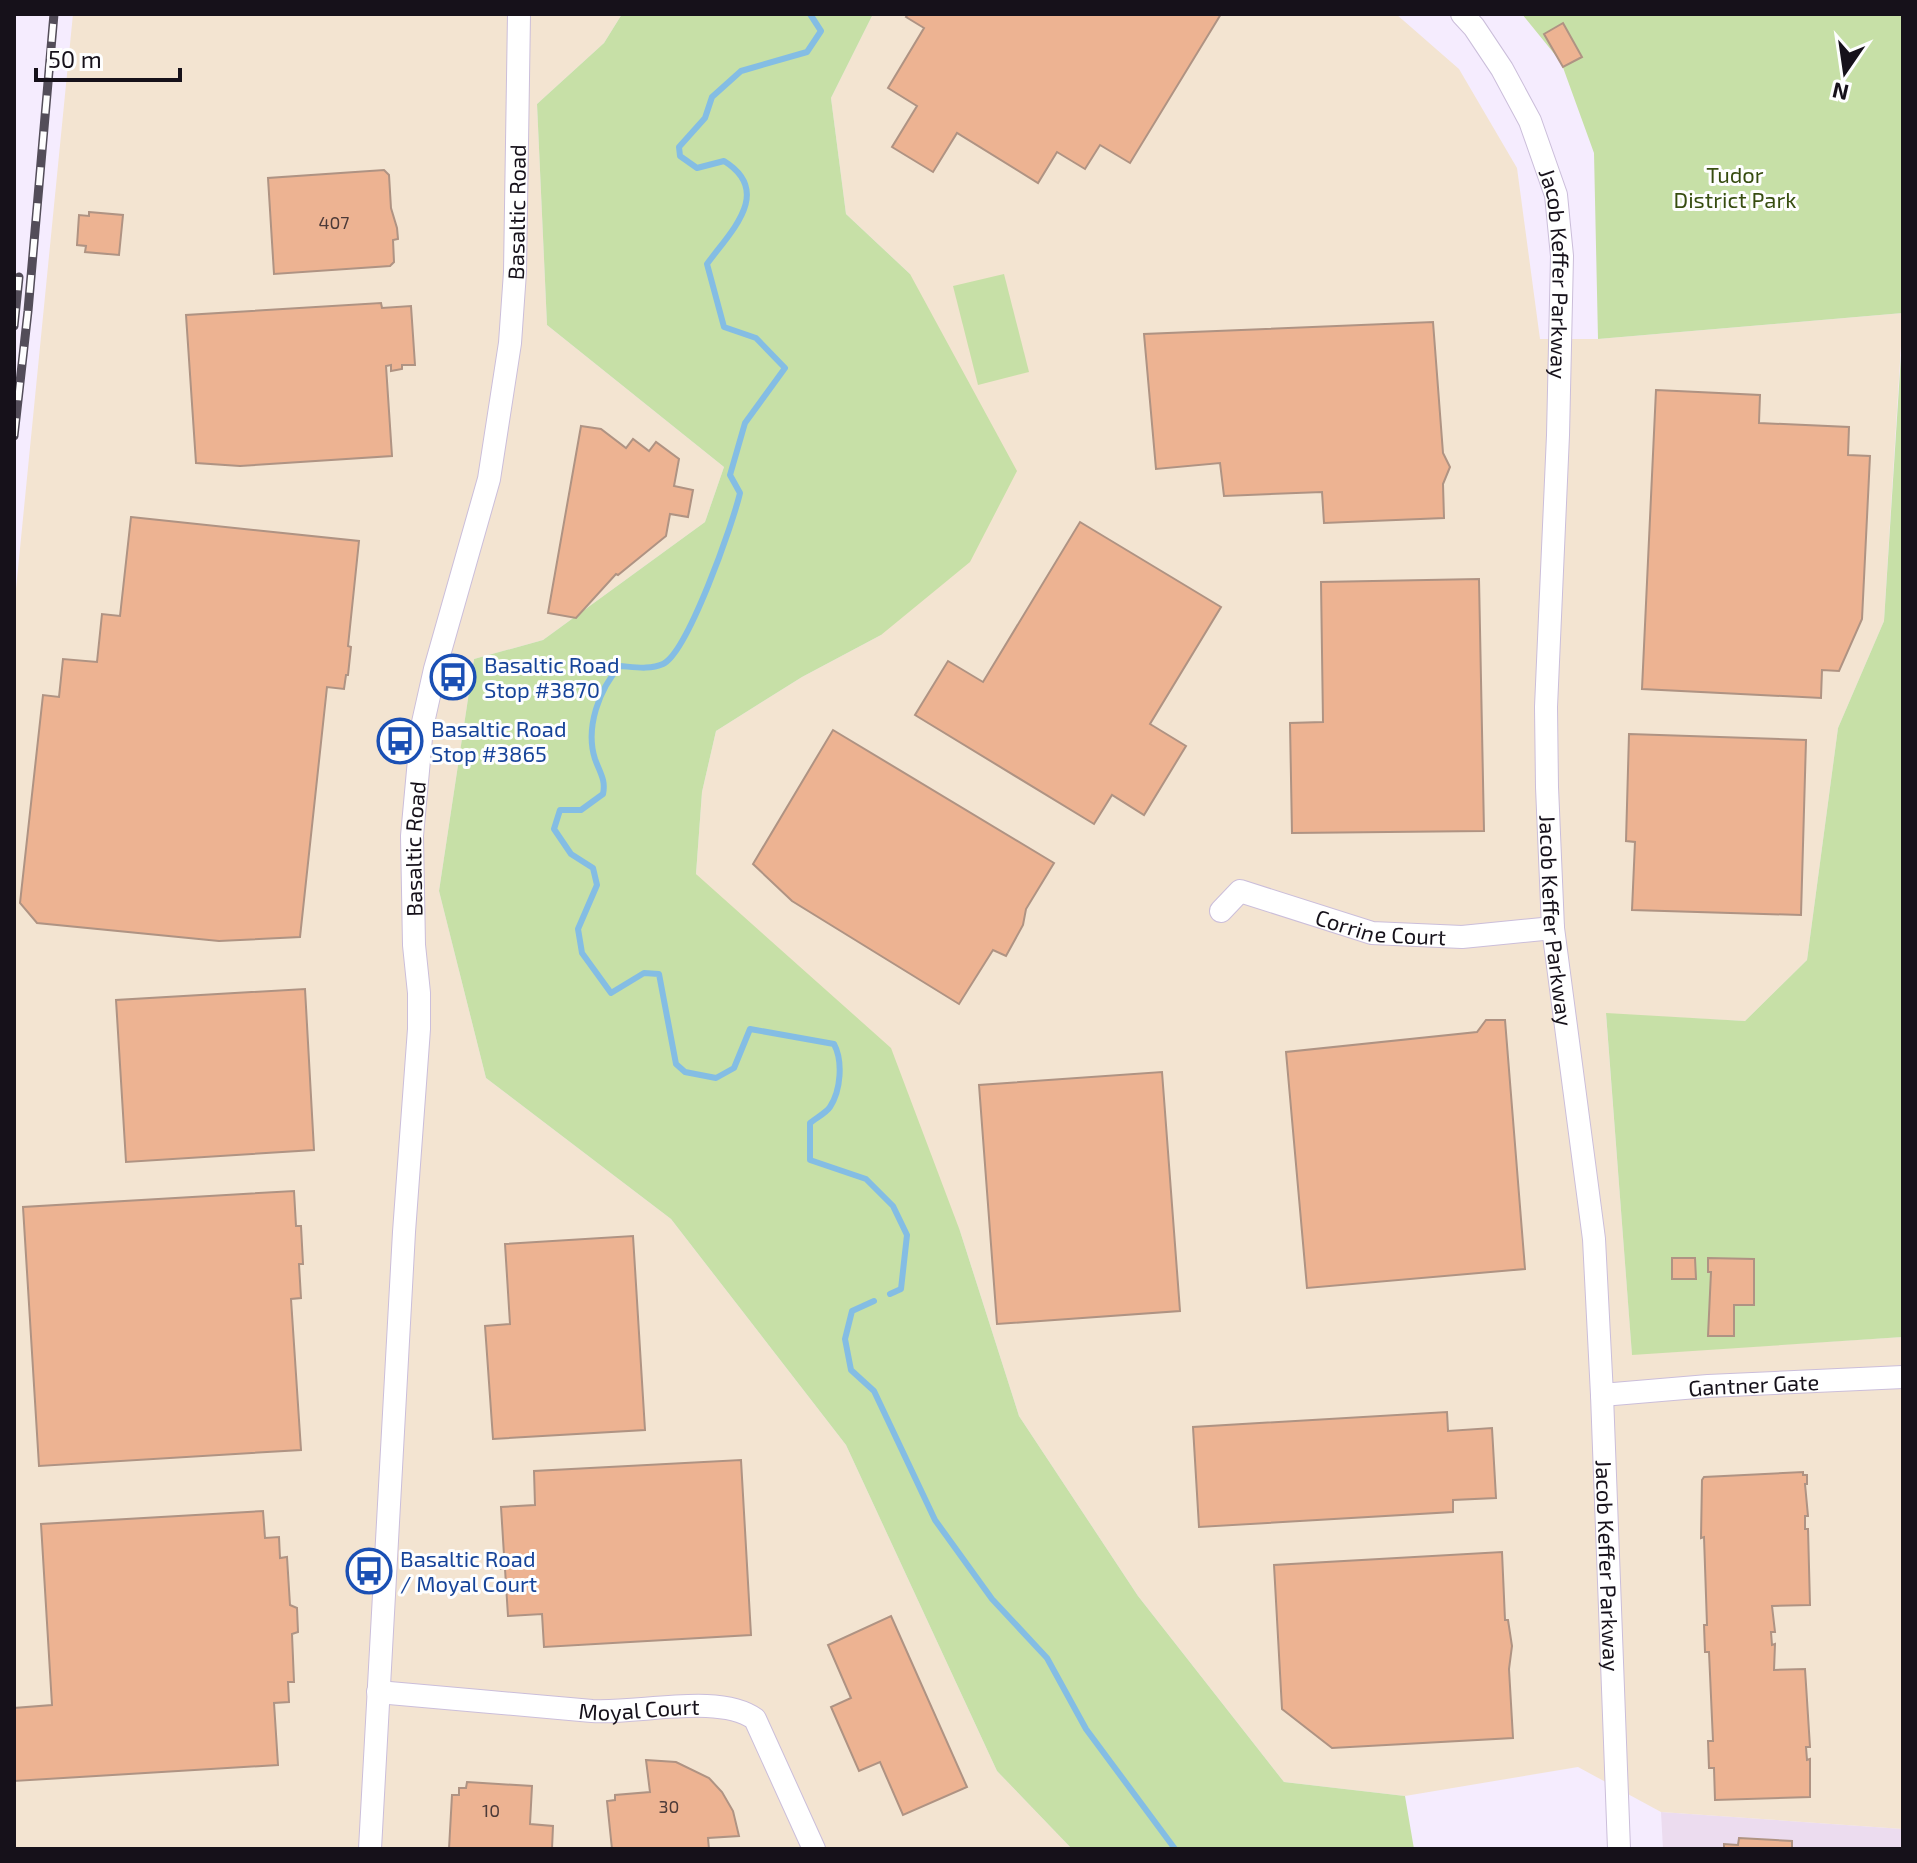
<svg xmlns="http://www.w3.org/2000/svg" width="1917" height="1863" font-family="'Exo 2',sans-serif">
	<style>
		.commercial { fill: #ecdcef }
		.industrial { fill: #f3e4d1 }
		.green { fill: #c7e0a7 }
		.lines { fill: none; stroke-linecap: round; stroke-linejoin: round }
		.stream { stroke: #84bde4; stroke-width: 6 }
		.building { fill: #edb392; stroke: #af9383; stroke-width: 2 }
		.minor-casing { stroke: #cbbeda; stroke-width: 24 }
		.minor { stroke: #fff; stroke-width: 22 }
		.rail-casing { stroke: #534d59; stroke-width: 9 }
		.rail { stroke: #fefefe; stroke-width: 6; stroke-dasharray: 18; stroke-linecap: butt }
		.labels { text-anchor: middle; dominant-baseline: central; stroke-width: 6; stroke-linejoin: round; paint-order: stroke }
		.number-label { font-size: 18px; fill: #4c3a38 }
		.park-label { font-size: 22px; fill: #374d10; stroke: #fefefe }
		.street-label { font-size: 22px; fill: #16111a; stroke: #fefefe }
		.transit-label { font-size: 22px; fill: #164399; stroke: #fefefe; text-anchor: start }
	</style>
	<rect width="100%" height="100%" fill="#f5ecfe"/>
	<!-- commercial -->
	<path class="commercial" d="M1661,1812L1903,1829V1849H1663Z"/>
	<!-- industrial -->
	<g class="industrial">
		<path d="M73,14H622L604,43L537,104L547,325L724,467L705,522L543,640L474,659L439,891L486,1078L671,1219L846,1445L997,1771L1072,1849H14V609Z"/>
		<path d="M873,14H1396L1459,69L1517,168L1540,339H1598L1903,313L1884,621L1838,728L1807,960L1745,1021L1606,1014L1632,1354L1903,1337V1829L1661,1812L1578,1767L1405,1796L1284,1782L1138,1596L1019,1416L960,1231L696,874L702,792L716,731L802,677L881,635L910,274L846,214L831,98Z"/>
	</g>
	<!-- green -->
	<g class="green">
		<path d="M622,14H873L831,98L846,214L910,274L1017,471L970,562L881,635L802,677L716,731L702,792L696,874L891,1048L960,1231L1019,1416L1138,1596L1284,1782L1405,1796L1414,1849H1072L997,1771L846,1445L671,1219L486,1078L439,891L474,659L543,640L705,522L724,467L547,325L537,104L604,43Z"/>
		<path d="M1522,14H1903V313L1598,339L1594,153L1561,62Z"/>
		<path d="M1004,274L1029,372L978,385L953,286Z"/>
		<path d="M1903,324V1337L1632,1355L1606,1013L1745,1021L1807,960L1838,728L1884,621Z"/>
	</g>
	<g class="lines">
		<!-- stream -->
		<g class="stream">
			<path d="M810,14L821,31L807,52L741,71L712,97L705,118L679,147L680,156L697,168L724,161C774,192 730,232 707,264L724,327L756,338L785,368L745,423L730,475L740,493C733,523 688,652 663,664C650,670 634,667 620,666C599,689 585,728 595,759C600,773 606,780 603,794L581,810H560L554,829L571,854L593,868L597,885L578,929L582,953L611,993L644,973L659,974L676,1064L685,1072L716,1078L734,1068L750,1029L834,1044C843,1061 841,1090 830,1107C826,1113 816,1118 810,1123V1160L866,1179L893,1206L907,1235L901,1289L890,1294"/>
			<path d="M874,1301L852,1311L845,1339L851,1370L874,1391L935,1520L992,1599L1047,1658L1086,1729L1175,1849"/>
		</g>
	</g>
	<!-- building -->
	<g class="building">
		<path d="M908,14H1221L1130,163L1100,145L1085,169L1057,152L1038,183L957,133L933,172L892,147L917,106L888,88L924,28L906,17Z"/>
		<path d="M1563,23L1582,57L1563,67L1544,34Z"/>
		<path d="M384,170L389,175L391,208L397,228L398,239L393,240L394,262L390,266L274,274L268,178Z"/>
		<path d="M89,212L123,215L119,255L85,252L86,246L77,245L79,215L89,216Z"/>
		<path d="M381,303L382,308L411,306L415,365H402V369L391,371V365L386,366L392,456L240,466L196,463L186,315Z"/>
		<path d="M1433,322L1443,453L1450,467L1443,484L1444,518L1324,523L1322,492L1224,496L1220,463L1156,469L1144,334Z"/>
		<path d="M1656,390L1760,395L1759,423L1849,427L1848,455L1870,456L1862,619L1839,671L1822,670L1821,698L1642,689Z"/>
		<path d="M581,426L601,429L626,448L633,439L649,451L656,442L679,459L674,486L693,490L688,517L670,514L666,536L618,575L616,574L576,618L548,613Z"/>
		<path d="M131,517L359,541L348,646L351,647L348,675H346L344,689L327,687L300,937L219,941L37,923L20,903L43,695L59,697L63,659L97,662L102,614L120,616Z"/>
		<path d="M1080,522L1221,607L1150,724L1186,746L1144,815L1112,795L1094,824L915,715L948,661L983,682Z"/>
		<path d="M1479,579L1484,831L1292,833L1290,723L1323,722L1321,582Z"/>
		<path d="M833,730L1054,863L1026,909L1023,925L1006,956L993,950L959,1004L792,901L753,864Z"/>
		<path d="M1629,734L1806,740L1801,915L1632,910L1635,842L1626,841Z"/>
		<path d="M305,989L314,1150L126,1162L116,1000Z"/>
		<path d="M1486,1020H1505L1525,1269L1307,1288L1286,1052L1477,1032Z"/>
		<path d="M1162,1072L1180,1311L997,1324L979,1085Z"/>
		<path d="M294,1191L296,1226H301L303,1264H299L301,1298L291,1299L301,1450L39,1466L23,1207Z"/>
		<path d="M633,1236L645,1430L493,1439L485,1326L510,1324L505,1244Z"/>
		<path d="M1672,1258H1695L1696,1279H1672Z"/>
		<path d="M1708,1258L1754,1259V1305H1734V1336H1708L1711,1272H1708Z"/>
		<path d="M1447,1412L1448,1431L1492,1428L1496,1498L1453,1500V1512L1199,1527L1193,1427Z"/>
		<path d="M741,1460L751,1635L544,1647L542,1614L508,1616L505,1569H501V1555H504L501,1507L535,1505L534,1471Z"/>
		<path d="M1803,1472V1475H1807V1484H1805L1808,1516H1805V1529H1808L1810,1605L1772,1606L1775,1632H1771L1772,1645L1775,1644L1774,1670L1805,1669L1810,1747H1806L1807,1760L1810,1759V1797L1715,1800L1714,1768H1709L1708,1741H1713L1709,1652H1705L1704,1625H1707L1704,1537L1701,1538L1702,1480L1704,1477Z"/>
		<path d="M263,1511L265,1538L279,1537L280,1558L287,1557L290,1605L297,1608L298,1632L292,1634L294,1682H288L289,1702L274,1703L278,1765L14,1781V1708L52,1705L41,1524Z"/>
		<path d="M1502,1552L1505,1620H1508L1512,1646L1509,1669L1513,1738L1332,1748L1282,1709L1274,1565Z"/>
		<path d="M891,1616L967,1787L903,1815L880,1762L859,1771L831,1707L851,1698L828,1645Z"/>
		<path d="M646,1760L676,1762L709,1778L722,1792L733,1811L739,1836L708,1838L709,1849H612L607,1801L615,1800V1795L650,1792Z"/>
		<path d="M467,1782L532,1786L530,1824L553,1826L552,1849H449L452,1795H459V1788H466Z"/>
		<path d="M1739,1838L1792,1841V1849H1724V1844L1738,1845Z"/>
	</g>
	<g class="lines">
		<!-- minor casing -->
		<g class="minor-casing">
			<g id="minor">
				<path id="s1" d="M1462,14L1474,27L1502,69L1530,121L1556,195L1562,256L1558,435L1546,707L1547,787L1553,928L1594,1239L1602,1395L1619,1849"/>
				<path id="s2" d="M1221,911L1240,891L1372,933L1462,937L1553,928"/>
				<path id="s3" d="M1602,1395L1708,1386L1903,1377"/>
				<path id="s4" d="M378,1692C449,1698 521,1705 592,1711C638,1714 719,1693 755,1719L814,1849"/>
				<path id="s5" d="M370,1849L404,1232L419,1029V993L414,945L412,836L422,727L435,669L489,479L510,343L515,272L519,14"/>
			</g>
		</g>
		<!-- minor -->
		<use href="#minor" class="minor"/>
		<!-- rail casing -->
		<g class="rail-casing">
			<g id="rail">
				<path d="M14,326L19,277"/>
				<path d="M14,436L28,311L54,14"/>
			</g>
		</g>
		<!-- rail -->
		<use href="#rail" class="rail"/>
	</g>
	<!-- icons -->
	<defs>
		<g id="bus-ring" transform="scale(2.3)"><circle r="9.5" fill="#fefefe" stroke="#1a4fb4" stroke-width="1.5"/><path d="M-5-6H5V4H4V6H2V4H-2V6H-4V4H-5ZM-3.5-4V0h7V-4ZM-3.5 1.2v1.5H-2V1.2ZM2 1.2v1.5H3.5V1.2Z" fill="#1a4fb4"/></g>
	</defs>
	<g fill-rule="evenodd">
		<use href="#bus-ring" x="453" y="677"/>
		<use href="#bus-ring" x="400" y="741"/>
		<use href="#bus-ring" x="369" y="1571"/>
	</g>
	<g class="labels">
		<!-- number labels -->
		<g class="number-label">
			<text x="334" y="222">407</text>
			<text x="669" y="1806">30</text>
			<text x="491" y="1810">10</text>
		</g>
		<!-- park labels -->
		<g class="park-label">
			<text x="1735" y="174">Tudor<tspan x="1735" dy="25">District Park</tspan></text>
		</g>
		<!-- street labels -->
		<g class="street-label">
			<text stroke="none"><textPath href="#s5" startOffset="1650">Basaltic Road</textPath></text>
			<text stroke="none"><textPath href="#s1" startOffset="284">Jacob Keffer Parkway</textPath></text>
			<text stroke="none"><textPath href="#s5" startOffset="1002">Basaltic Road</textPath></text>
			<text stroke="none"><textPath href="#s1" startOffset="932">Jacob Keffer Parkway</textPath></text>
			<text stroke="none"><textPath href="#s2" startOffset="174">Corrine Court</textPath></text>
			<text stroke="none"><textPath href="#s3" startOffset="152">Gantner Gate</textPath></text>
			<text stroke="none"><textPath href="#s1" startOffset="1580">Jacob Keffer Parkway</textPath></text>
			<text stroke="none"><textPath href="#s4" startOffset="262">Moyal Court</textPath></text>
		</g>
		<!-- transit labels -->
		<g class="transit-label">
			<text x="484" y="664">Basaltic Road<tspan x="484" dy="25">Stop #3870</tspan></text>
			<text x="431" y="728">Basaltic Road<tspan x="431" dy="25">Stop #3865</tspan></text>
			<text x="400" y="1558">Basaltic Road<tspan x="400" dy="25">/ Moyal Court</tspan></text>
		</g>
	</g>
	<!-- border -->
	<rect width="1917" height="1863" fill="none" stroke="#16111a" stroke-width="32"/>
	<!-- north arrow -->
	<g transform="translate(1845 72) rotate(193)" stroke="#fefefe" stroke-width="6" paint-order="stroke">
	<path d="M0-6L14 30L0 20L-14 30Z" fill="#16111a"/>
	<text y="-12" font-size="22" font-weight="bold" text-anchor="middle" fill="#16111a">N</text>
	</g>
	<!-- scale -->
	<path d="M36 68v12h144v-12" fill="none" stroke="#16111a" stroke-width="4"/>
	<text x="48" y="68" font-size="24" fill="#16111a" stroke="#fefefe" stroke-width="6" paint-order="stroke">50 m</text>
</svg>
